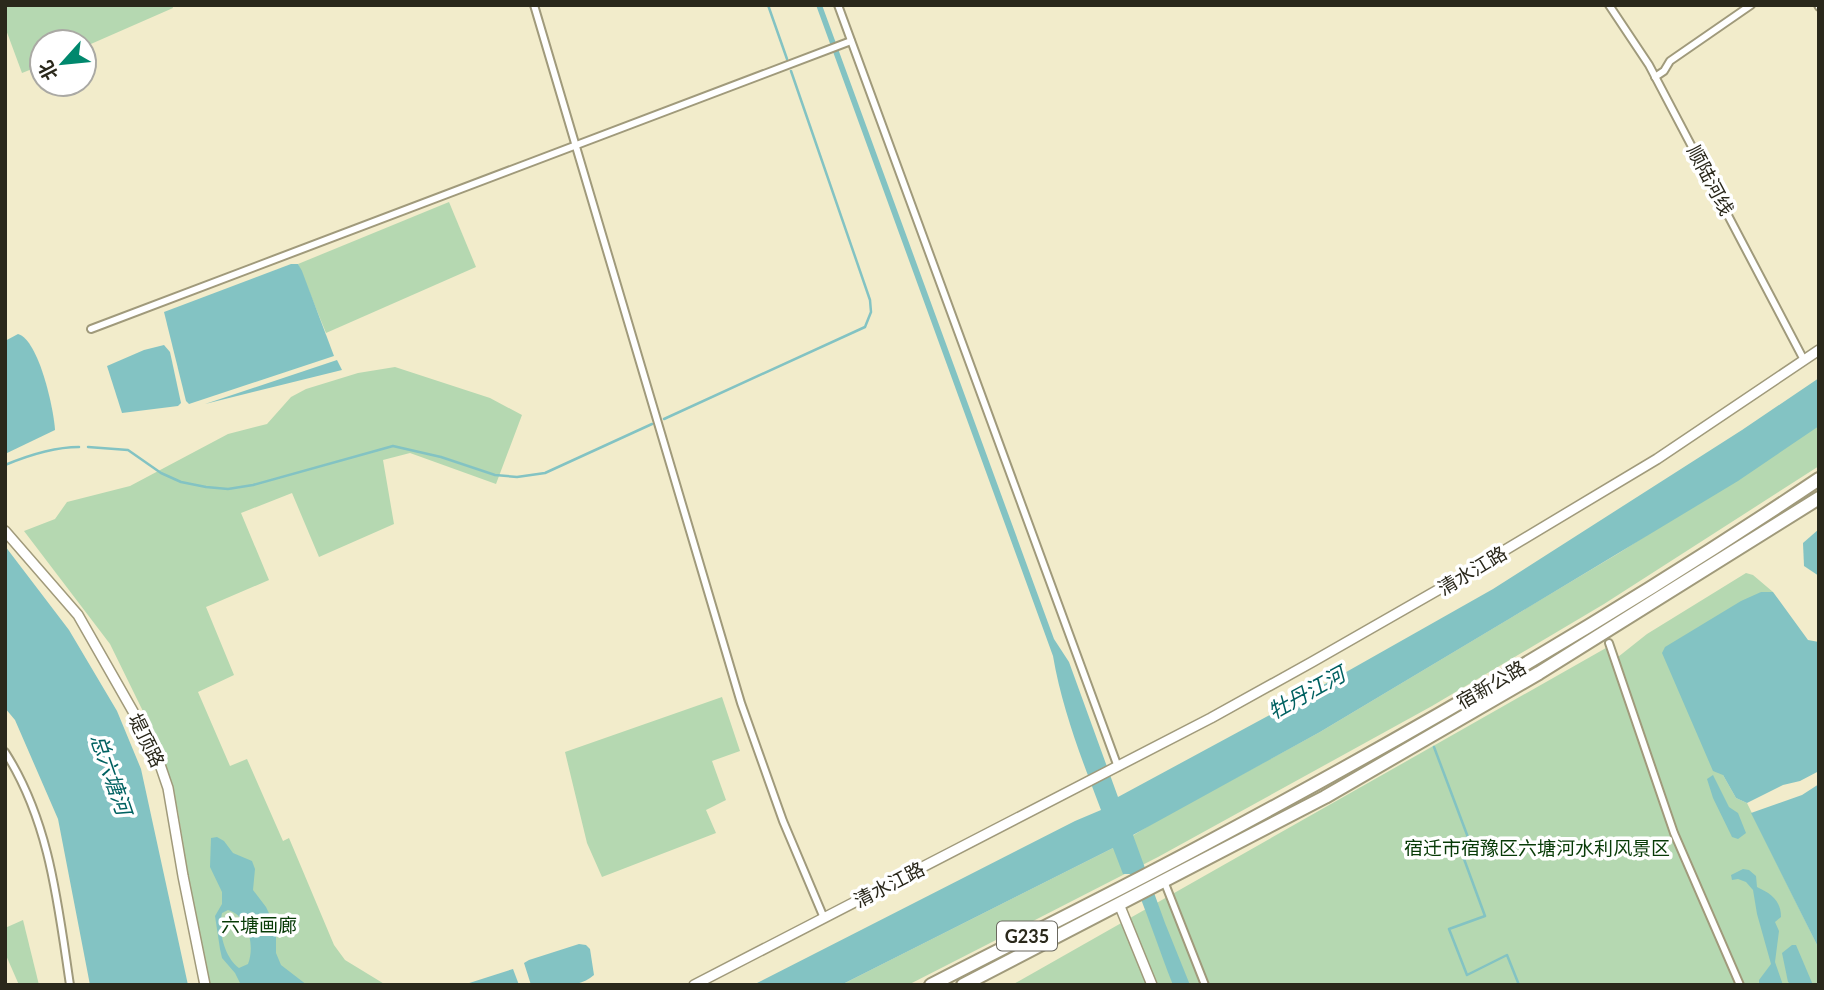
<svg xmlns="http://www.w3.org/2000/svg" width="1824" height="990" font-family="Lato,'Noto Sans SC',sans-serif">
	<style>
		.green { fill: #b5d8b1 }
		.water { fill: #83c3c3; fill-rule: evenodd }
		.lines { fill: none; stroke-linecap: round; stroke-linejoin: round }
		.stream { stroke: #83c3c3; stroke-width: 2.5 }
		.street-casing { stroke: #a09a7b; stroke-width: 10 }
		.secondary-casing { stroke: #a09a7b; stroke-width: 12 }
		.highway-casing { stroke: #a09a7b; stroke-width: 16 }
		.street { stroke: #fff; stroke-width: 6 }
		.secondary { stroke: #fff; stroke-width: 9 }
		.highway { stroke: #fff; stroke-width: 12 }
		.labels { text-anchor: middle; dominant-baseline: central; stroke-width: 7; stroke-linejoin: round; paint-order: stroke }
		.shield { fill: #fff; stroke: #6a685f; stroke-width: 2 }
		.shield-label { font-size: 18px; font-weight: bold; fill: #2a281b }
		.street-label { font-size: 19px; fill: #2a281b; stroke: #fff }
		.park-label { font-size: 19px; fill: #083b07; stroke: #fff }
		.water-label { font-size: 21px; font-style: italic; fill: #006161; stroke: #fff }
	</style>
	<rect width="100%" height="100%" fill="#f2eccb"/>
	<!-- green -->
	<g class="green">
		<path d="M5,5H172L173,8L84,47V42H42V65L22,73L5,27Z"/>
		<path d="M449,202L476,267L326,333L298,264Z"/>
		<path d="M395,367L490,398L522,415L496,484L410,453L383,460L394,524L319,557L292,493L241,513L269,580L206,607L234,675L198,692L230,766L247,759L283,841L289,838L334,945L345,960L386,985H210L190,888L178,811L161,748L110,644L24,531L55,519L67,502L130,486L228,434L267,424L291,397L306,389L358,373Z"/>
		<path d="M1819,425V466L1604,604L1432,706L1158,857L908,985H841L1113,848L1158,820L1320,732L1619,553Z"/>
		<path d="M1746,573L1753,575L1773,592H1761L1723,775L1736,798L1747,803L1819,949V985H1012L1613,644L1618,657L1647,634Z"/>
		<path d="M722,697L740,751L712,761L726,800L706,810L716,833L602,877L587,843L565,752Z"/>
		<path d="M23,920L39,985H19L5,953V928Z"/>
	</g>
	<!-- water -->
	<g class="water">
		<path d="M816,5H822L1054,639L1069,662L1118,797L1279,710L1493,589L1742,430L1819,378V426L1738,481L1509,619L1320,732L1133,835L1165,923L1190,985H1173C1158,948 1147,910 1130,874H1123L1113,848L841,985H753L1075,821L1101,810C1082,760 1062,709 1053,656Z"/>
		<path d="M291,264H298L302,271L334,356L189,404L186,401L164,312Z"/>
		<path d="M18,334C39,340 54,410 55,430L5,454V341Z"/>
		<path d="M164,345L170,352L181,403L178,406L122,413L107,366L144,350Z"/>
		<path d="M337,360L342,370L205,404Z"/>
		<path d="M1819,529V576L1804,566L1803,543Z"/>
		<path d="M5,546L69,630L117,711L141,769L188,985H90L58,819L15,720L5,708Z"/>
		<path d="M1761,592H1773L1808,640L1819,642V771L1800,781L1783,785L1747,803L1736,798L1723,775L1713,771L1662,653L1665,647L1741,601Z"/>
		<path d="M1713,775L1729,807L1738,813L1746,833L1738,839L1732,837L1713,798L1707,779Z"/>
		<path d="M1819,784V949L1751,813L1802,795Z"/>
		<path d="M217,837L224,841L233,853L252,861L255,869L253,890L266,907L276,928V953L281,965L307,985H241L235,973L222,958L220,949L215,916L222,904V892L210,867L211,838ZM228,910C249,916 255,947 248,964L239,968C224,957 218,930 222,913Z"/>
		<path d="M1743,869L1749,870L1756,876L1757,887C1770,893 1781,900 1781,917L1775,922L1779,931L1775,962L1783,985H1759V980L1771,964L1757,914L1753,890L1746,882L1738,879L1732,880L1731,875Z"/>
		<path d="M579,944L586,945L590,949L594,975C577,990 553,985 531,985L524,963L529,960Z"/>
		<path d="M1792,945H1796L1813,985H1792L1788,982L1782,953Z"/>
		<path d="M513,969L519,985H463Z"/>
	</g>
	<g class="lines">
		<!-- stream -->
		<g class="stream">
			<path d="M768,5L787,59"/>
			<path d="M664,419L865,327L871,312L870,300L791,71"/>
			<path d="M88,447L128,450L161,473L181,482L206,487L228,489L253,485L393,446L441,457L495,475L517,477L545,473L652,424"/>
			<path d="M5,465C29,455 53,447 79,447"/>
			<path d="M1434,747L1469,840L1464,859L1485,916L1449,929L1467,975L1507,955L1519,985"/>
		</g>
		<!-- street casing -->
		<g class="street-casing">
			<g id="street">
				<path d="M534,5L741,703L783,821L824,918"/>
				<path d="M838,5L1118,767"/>
				<path d="M1609,5L1649,65L1804,360"/>
				<path d="M1818,5L1819,7"/>
				<path d="M1655,77L1664,71L1670,61L1751,5"/>
				<path d="M91,329L851,41"/>
				<path d="M1609,643L1674,833L1740,985"/>
				<path d="M5,752C50,822 58,905 70,985"/>
				<path d="M1164,881L1205,985"/>
			</g>
		</g>
		<!-- secondary casing -->
		<g class="secondary-casing">
			<g id="secondary">
				<path d="M5,531L78,615L155,750L168,788L183,876L205,985"/>
				<path d="M1119,904L1152,985"/>
				<path d="M694,985L1211,718L1312,662L1450,583L1657,459L1819,350"/>
			</g>
		</g>
		<!-- highway casing -->
		<g class="highway-casing">
			<g id="highway">
				<path d="M931,985C1022,938 1114,893 1205,844C1415,732 1621,612 1819,479"/>
				<path d="M963,985L1325,797L1539,673L1819,498"/>
			</g>
		</g>
		<!-- street -->
		<use href="#street" class="street"/>
		<!-- secondary -->
		<use href="#secondary" class="secondary"/>
		<!-- highway -->
		<use href="#highway" class="highway"/>
	</g>
	<g class="labels">
		<!-- shield labels -->
		<rect class="shield" x="997" y="921.5" width="60" height="29" rx="5"/>
		<g class="shield-label">
			<text x="1027" y="936">G235</text>
		</g>
		<!-- street labels -->
		<g class="street-label">
			<text transform="translate(1711 180) rotate(62)">顺陆河线</text>
			<text transform="translate(1472 570) rotate(-31)">清水江路</text>
			<text transform="translate(1491 684) rotate(-30)">宿新公路</text>
			<text transform="translate(147 740) rotate(64)">堤顶路</text>
			<text transform="translate(889 884) rotate(-27)">清水江路</text>
		</g>
		<!-- park labels -->
		<g class="park-label">
			<text x="1537" y="847">宿迁市宿豫区六塘河水利风景区</text>
			<text x="259" y="924">六塘画廊</text>
		</g>
		<!-- water labels -->
		<g class="water-label">
			<text transform="translate(1306 692) rotate(-29)">牡丹江河</text>
			<text transform="translate(112 774) rotate(71)">总六塘河</text>
		</g>
	</g>
	<!-- border -->
	<rect width="1824" height="990" fill="none" stroke="#2a281b" stroke-width="14"/>
	<!-- north arrow -->
	<g transform="translate(63 63) rotate(243)"><circle r="33" fill="#ffffff" stroke="#aaa9a4" stroke-width="2"/>
	<path d="M0-5L12 26L0 18L-12 26Z" fill="#00886d"/>
	<text y="-10" font-size="19" font-weight="bold" text-anchor="middle" fill="#2a281b">北</text>
	</g>
</svg>
